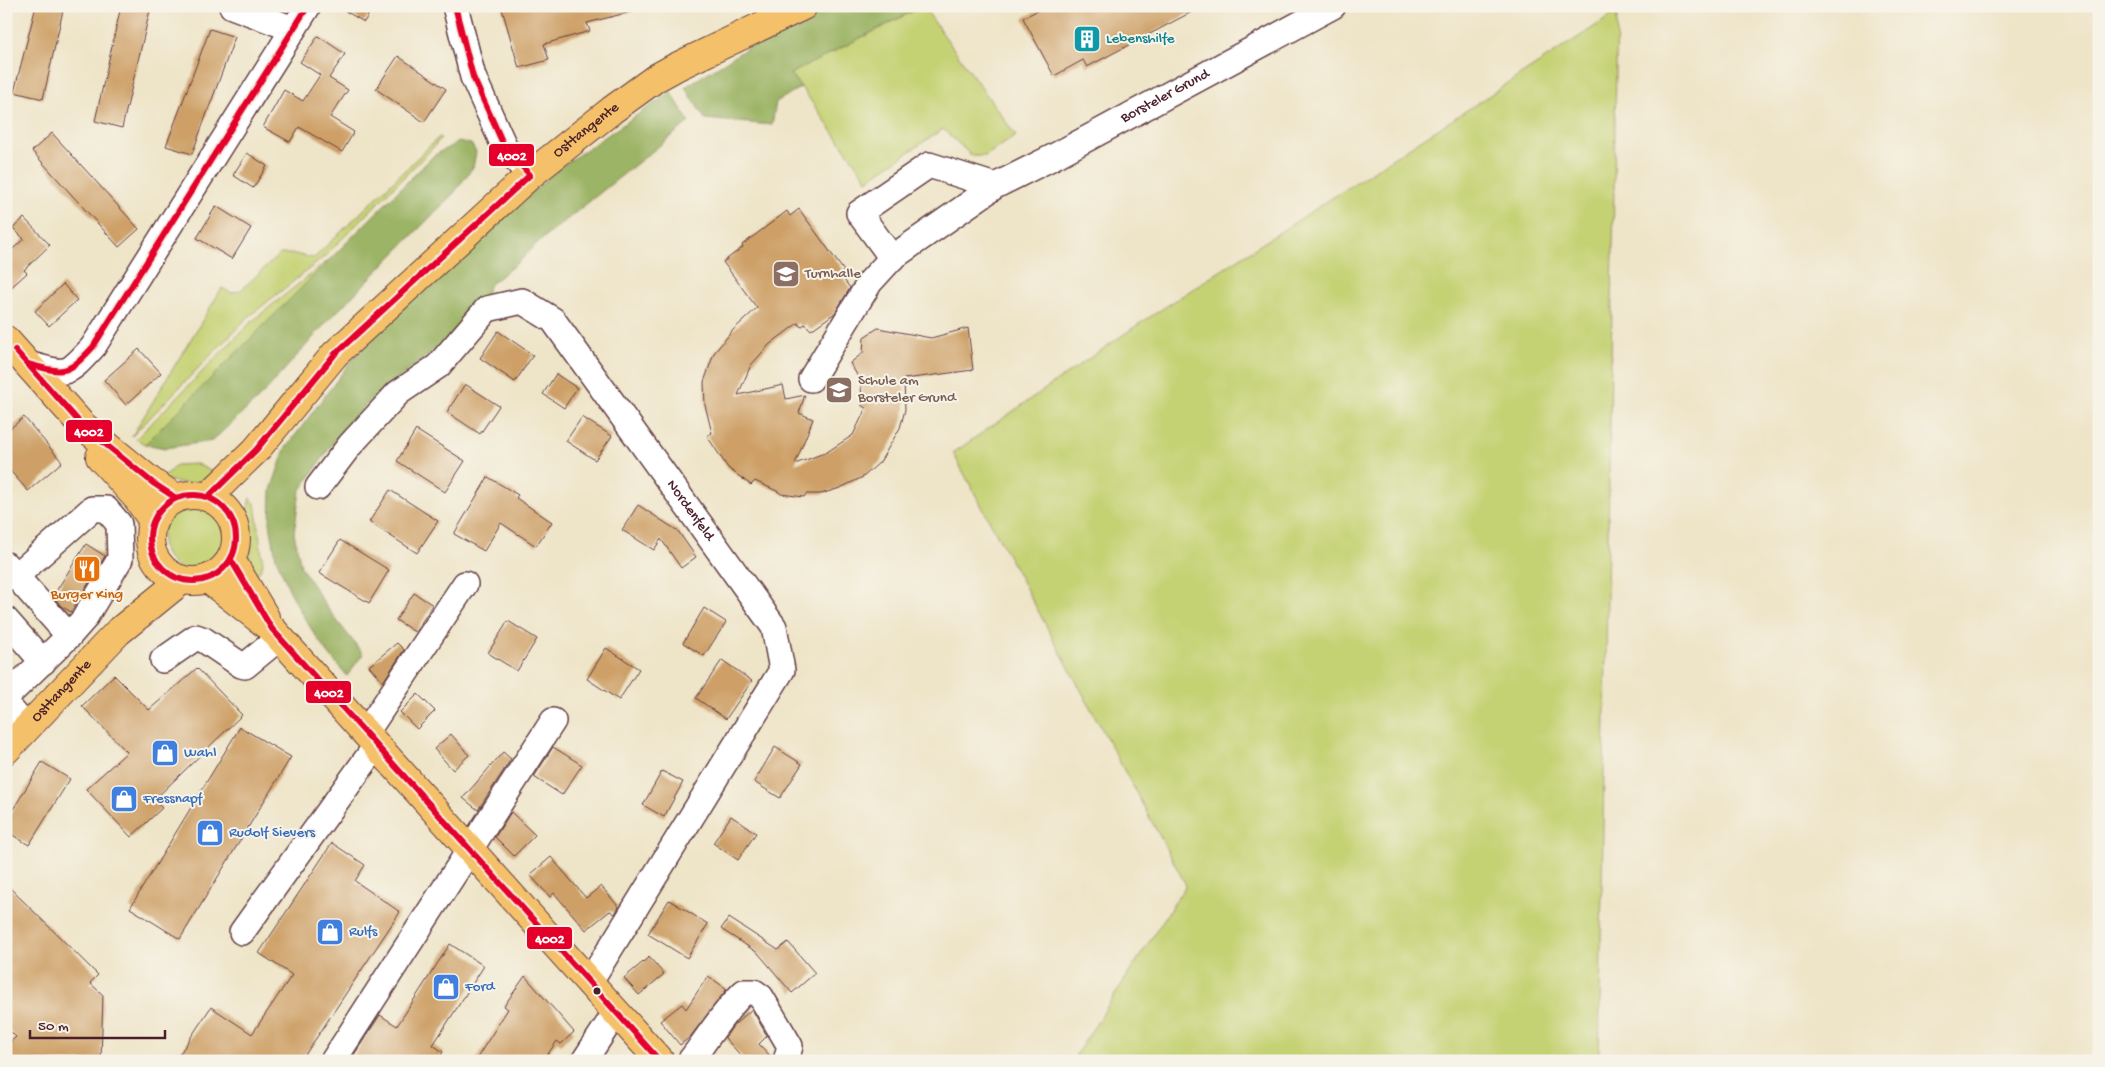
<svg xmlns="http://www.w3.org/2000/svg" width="2105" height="1067" font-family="'Gochi Hand',sans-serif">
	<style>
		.green { fill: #c5d273; stroke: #88784f }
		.forest { fill: #9cb465; stroke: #736a48 }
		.building { fill: #cea067 }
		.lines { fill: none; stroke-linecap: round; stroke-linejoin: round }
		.minor-casing { stroke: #633d42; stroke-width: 28 }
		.major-casing { stroke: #633d42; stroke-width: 30 }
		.minor { stroke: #fff; stroke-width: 25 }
		.major { stroke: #f4c16a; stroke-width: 28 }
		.bus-1-casing { stroke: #f7f3e8; stroke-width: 10 }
		.bus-1 { stroke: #e4002b; stroke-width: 6 }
		.bus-dot { fill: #4a1f2b; stroke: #f7f3e8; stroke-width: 2 }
		.labels { text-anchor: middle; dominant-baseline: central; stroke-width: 4; stroke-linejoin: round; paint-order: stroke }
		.culture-label { font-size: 15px; fill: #0d838f; stroke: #f7f3e8; text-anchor: start }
		.street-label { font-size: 15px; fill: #4a1f2b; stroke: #f7f3e8 }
		.education-label { font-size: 15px; fill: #785e54; stroke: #f7f3e8; text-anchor: start }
		.food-label { font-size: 15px; fill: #c56008; stroke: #f7f3e8 }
		.shop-label { font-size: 15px; fill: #366cbe; stroke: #f7f3e8; text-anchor: start }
		.line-badge { stroke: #f7f3e8; stroke-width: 2 }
		.badge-label { font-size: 14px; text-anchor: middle; font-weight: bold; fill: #fff }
	</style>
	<rect width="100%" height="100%" fill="#f7f3e8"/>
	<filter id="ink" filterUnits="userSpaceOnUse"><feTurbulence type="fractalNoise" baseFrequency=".02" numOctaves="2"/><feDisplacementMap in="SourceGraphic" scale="10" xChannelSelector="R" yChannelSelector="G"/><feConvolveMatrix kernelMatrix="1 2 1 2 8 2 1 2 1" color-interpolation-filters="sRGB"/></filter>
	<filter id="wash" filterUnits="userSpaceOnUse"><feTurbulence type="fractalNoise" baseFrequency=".0096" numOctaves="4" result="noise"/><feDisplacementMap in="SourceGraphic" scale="20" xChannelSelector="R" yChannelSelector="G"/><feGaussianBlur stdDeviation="1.12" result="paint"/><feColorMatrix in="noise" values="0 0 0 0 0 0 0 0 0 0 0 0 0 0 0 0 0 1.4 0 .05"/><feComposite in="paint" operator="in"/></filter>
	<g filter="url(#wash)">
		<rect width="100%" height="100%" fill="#eee4c7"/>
		<!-- green -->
		<g class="green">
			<path d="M923,6L1016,136L985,156H972L943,129L867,180L801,87L790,74Z"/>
			<path d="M1617,12L1599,1061H1072L1186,885L953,453L1133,328Z"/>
			<path d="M439,137L441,138L430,151L324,257L247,318L132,436L222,288L231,293L241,290L280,254H294L314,258Z"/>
			<path d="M330,259L145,444L136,439L251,322Z"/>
			<path d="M197,464L214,473C196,485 182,486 163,478L176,465Z"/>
			<path d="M250,498L255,503L263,564L260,571L251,578C248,562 250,554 249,538C249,524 246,512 250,498Z"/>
			<circle cx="194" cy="539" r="32"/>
		</g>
		<!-- forest -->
		<g class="forest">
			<path d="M822,6H923L790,74L801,87L776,102L772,125L705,119L685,87L765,37Z"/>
			<path d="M671,92L689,122L536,244L521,260L490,284L481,305L432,352L375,396L344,427L300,491L294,533L301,567L328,609L363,654L347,676L323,647L303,616L289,589L276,558L270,524L271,490L285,449L355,356L450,262L562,166Z"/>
			<path d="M458,142L471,144L476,152L473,167L454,193L325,324L262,395L212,441L165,448L145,444L433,156Z"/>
		</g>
		<g id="blocks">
			<!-- building -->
			<g class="building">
				<path d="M36,6H64L43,99L14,92Z"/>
				<path d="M121,6H151L122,128L95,121Z"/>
				<path d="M337,6H374L364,22Z"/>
				<path d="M512,6H633L634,11L587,23L590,31L544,44L549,60L519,68L502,9Z"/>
				<path d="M1046,6H1203L1087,67L1083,60L1054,76L1023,18Z"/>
				<path d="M210,29L235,37L192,154L166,146Z"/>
				<path d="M318,36L345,54L329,78L348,90L330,117L354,132L342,152L299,127L290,142L263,127L284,90L303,101L320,75L300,62Z"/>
				<path d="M398,56L446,89L424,122L376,89Z"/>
				<path d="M52,133L139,229L119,247L32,151Z"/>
				<path d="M247,153L267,166L253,188L233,175Z"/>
				<path d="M216,206L251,228L232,259L197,238Z"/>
				<path d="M799,209L844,271L840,274L850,288L835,313L811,330L805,324L801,327L798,323L770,344L751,365L738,395L783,385L786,399L805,395L799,413L813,419L795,464L827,452L853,435L866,408L862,406L861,382L850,363L863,353L864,337L878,328L931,338L968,328L973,370L904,379L905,410L900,428L880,462L863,477L840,488L821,494H806L804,497L781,494L779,492L755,481L751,485L728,468L707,436L712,433L705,405L704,382L714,353L733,330L757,308L723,262L743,247L742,245L787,211L790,216Z"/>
				<path d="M24,218L50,245L24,270L27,273L6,292V255L24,239L13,228Z"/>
				<path d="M63,284L77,300L49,326L35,311Z"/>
				<path d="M498,331L533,355L515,382L480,358Z"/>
				<path d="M139,349L161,373L126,405L104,380Z"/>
				<path d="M556,374L577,388L564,408L543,394Z"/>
				<path d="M465,384L499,406L480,434L447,412Z"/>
				<path d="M24,417L62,462L28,491L6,466V432Z"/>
				<path d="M582,417L612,436L595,460L566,441Z"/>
				<path d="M416,430L465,461L445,492L397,461Z"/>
				<path d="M488,477L518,495L516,498L552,522L536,546L501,523L484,551L454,534Z"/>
				<path d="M390,490L438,521L417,553L369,522Z"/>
				<path d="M638,505L678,531L696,557L681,568L661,539L654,550L622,530Z"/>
				<path d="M340,540L389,570L369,603L319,573Z"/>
				<path d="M86,544L105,556L71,612L61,606L53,596Z"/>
				<path d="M414,593L433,605L415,632L396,620Z"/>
				<path d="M704,608L726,622L704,656L683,643Z"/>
				<path d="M508,621L537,639L517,671L488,653Z"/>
				<path d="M397,643L404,650L383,682L369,666Z"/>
				<path d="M606,648L639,669L619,700L587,679Z"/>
				<path d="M722,660L752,681L726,719L696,698Z"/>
				<path d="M197,668L242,715L154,800L162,808L131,837L86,789L127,752L82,706L114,675L149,710Z"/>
				<path d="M418,694L435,711L417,729L400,712Z"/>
				<path d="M240,727L291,757L180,939L130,908Z"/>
				<path d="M451,734L469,755L453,770L434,749Z"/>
				<path d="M553,747L582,765L562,795L534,777Z"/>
				<path d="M775,747L802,764L780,798L754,782Z"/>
				<path d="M503,752L511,759L478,810L463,798Z"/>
				<path d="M42,762L70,779L29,845L6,831V821Z"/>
				<path d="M662,771L683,782L664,817L643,805Z"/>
				<path d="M511,812L535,835L514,856L495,837Z"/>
				<path d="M731,816L756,833L738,860L713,843Z"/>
				<path d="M332,843L365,865L355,881L400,912L301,1061H175L211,1007L252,1034L292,975L259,953Z"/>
				<path d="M551,857L586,898L601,886L619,907L615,914L610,911L586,930L554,893L550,897L530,875Z"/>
				<path d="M6,884L98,975L90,983L103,995L101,1061H6V1046L16,1037L6,1027Z"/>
				<path d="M669,900L708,924L687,958L648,934Z"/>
				<path d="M729,918L778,950L788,942L815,973L792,993L758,953L721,929Z"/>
				<path d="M450,944L484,966L433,1045L443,1052L438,1061H350L380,1015L397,1026Z"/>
				<path d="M649,957L664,974L639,995L624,978Z"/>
				<path d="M525,976L574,1032L561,1044L557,1041L543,1061H475L508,1009L504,1006Z"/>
				<path d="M708,976L727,989L690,1037L680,1045L660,1021L682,1004L686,1009Z"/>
				<path d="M752,1009L767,1036L759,1044L772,1058V1061H746L725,1038L733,1026Z"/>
			</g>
		</g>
	</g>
	<g filter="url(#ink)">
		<use href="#blocks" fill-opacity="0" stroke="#633d42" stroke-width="1"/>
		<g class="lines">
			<!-- minor casing -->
			<g class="minor-casing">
				<g id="minor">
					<path d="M232,6L293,29"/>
					<path d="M455,6L473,77L505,148L530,175"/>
					<path id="s1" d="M995,186L929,165L859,213L892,258L995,186L1053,157L1333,6"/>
					<path d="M28,364C68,375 65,377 93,347L308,6"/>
					<path d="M811,379L870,282L892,258"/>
					<path id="s2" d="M318,487L350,445L398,393L438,366L487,309L522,301L553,320L774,627L782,670L589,983"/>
					<path d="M6,565L69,636"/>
					<path d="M6,620L43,662"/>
					<path d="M163,660L196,637L204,640L241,665L245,666L279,638"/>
					<path d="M6,697L69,636L84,619L120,559L119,524L106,509H92L16,576"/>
					<path d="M6,704L27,728"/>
					<path d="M365,734L465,584"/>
					<path d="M242,932L376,746"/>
					<path d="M333,1061L553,721"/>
					<path d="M584,1061L616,1012"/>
					<path d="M690,1061C708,1038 723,1012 744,992H754L761,997L790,1046L786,1061"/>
				</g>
			</g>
			<!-- major casing -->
			<g class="major-casing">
				<g id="major">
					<path d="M6,340L82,425L153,483L176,498"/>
					<path d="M100,457L138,499L153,521"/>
					<circle cx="193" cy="538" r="43"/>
					<path id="s3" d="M208,497L256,450L335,354L530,175L612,110L656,78L676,67L803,6"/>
					<path d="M231,560L265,617"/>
					<path d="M208,579L272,629L660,1061"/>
					<path id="s4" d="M6,750L118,632L182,580"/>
				</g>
			</g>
			<!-- minor -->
			<use href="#minor" class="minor"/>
			<!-- major -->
			<use href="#major" class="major"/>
			<!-- bus-1 casing -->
			<g class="bus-1-casing">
				<g id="bus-1">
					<path d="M15,350L82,425L153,483L176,498"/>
					<path d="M28,364C64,374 67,375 93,347L308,6"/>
					<circle cx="193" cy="538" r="43"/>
					<path d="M208,497L256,450L335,354L530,175L505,148L473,77L455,6"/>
					<path d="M231,560L272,629L660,1061"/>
				</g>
			</g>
			<!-- bus-1 -->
			<use href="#bus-1" class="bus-1"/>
		</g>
	</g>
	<!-- icons -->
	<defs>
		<g id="building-square" transform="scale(1.4375)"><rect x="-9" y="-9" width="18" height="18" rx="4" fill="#0f9aa8" stroke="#f7f3e8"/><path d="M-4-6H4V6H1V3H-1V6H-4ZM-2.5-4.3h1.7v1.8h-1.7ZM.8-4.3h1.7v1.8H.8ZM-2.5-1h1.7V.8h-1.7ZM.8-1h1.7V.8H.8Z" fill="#fff"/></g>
		<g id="school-square" transform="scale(1.4375)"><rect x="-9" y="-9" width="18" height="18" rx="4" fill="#8d6e63" stroke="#f7f3e8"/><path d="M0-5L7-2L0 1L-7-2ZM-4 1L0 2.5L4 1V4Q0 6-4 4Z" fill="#fff"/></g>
		<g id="restaurant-square" transform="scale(1.4375)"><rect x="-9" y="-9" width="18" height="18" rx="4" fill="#e8710a" stroke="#f7f3e8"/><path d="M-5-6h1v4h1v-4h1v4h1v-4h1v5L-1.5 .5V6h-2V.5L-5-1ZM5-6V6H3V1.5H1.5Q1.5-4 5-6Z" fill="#fff"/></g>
		<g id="shop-square" transform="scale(1.4375)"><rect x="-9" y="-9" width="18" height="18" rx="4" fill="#3f7fe0" stroke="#f7f3e8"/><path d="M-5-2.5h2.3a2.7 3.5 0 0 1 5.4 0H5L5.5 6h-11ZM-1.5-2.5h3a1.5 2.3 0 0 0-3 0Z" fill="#fff"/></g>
	</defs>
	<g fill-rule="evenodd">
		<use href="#building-square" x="1087" y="39"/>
		<use href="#school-square" x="786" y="274"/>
		<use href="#school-square" x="839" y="390"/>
		<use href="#restaurant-square" x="87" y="569"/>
		<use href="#shop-square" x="165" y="753"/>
		<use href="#shop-square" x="124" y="799"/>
		<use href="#shop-square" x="210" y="833"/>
		<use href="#shop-square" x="330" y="932"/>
		<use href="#shop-square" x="446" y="987"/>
	</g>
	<!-- markers -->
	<circle class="bus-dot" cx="597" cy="991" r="4.5"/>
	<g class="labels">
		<!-- culture labels -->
		<g class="culture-label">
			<text x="1106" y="39">Lebenshilfe</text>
		</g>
		<!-- street labels -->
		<g class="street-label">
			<text stroke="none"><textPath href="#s1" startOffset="528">Borsteler Grund</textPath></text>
			<text stroke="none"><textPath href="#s3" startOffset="528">Osttangente</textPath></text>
			<text stroke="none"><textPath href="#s2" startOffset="554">Nordenfeld</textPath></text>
			<text stroke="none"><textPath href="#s4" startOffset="81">Osttangente</textPath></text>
		</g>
		<!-- education labels -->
		<g class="education-label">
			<text x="805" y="274">Turnhalle</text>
			<text x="858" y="381">Schule am<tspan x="858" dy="17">Borsteler Grund</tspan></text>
		</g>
		<!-- food labels -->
		<g class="food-label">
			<text x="87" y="595">Burger King</text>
		</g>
		<!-- shop labels -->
		<g class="shop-label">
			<text x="184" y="753">Wahl</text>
			<text x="143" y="799">Fressnapf</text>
			<text x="229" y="833">Rudolf Sievers</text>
			<text x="349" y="932">Rulfs</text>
			<text x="465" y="987">Ford</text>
		</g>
	</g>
	<g class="line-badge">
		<rect x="488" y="143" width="47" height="24" rx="5" fill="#e4002b"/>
		<rect x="65" y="419" width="48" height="24" rx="5" fill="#e4002b"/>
		<rect x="305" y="680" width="47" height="24" rx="5" fill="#e4002b"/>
		<rect x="526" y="926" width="47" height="24" rx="5" fill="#e4002b"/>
	</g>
	<g class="badge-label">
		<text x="512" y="160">4002</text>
		<text x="89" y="436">4002</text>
		<text x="329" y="697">4002</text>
		<text x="550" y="943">4002</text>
	</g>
	<!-- margin -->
	<rect width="2105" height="1067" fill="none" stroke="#f7f3e8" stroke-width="25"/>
	<!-- scale -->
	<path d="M30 1030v8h135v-8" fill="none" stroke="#4a1f2b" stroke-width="2.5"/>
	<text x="38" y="1030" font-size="15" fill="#4a1f2b" stroke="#f7f3e8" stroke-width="4" paint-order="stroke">50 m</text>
</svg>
